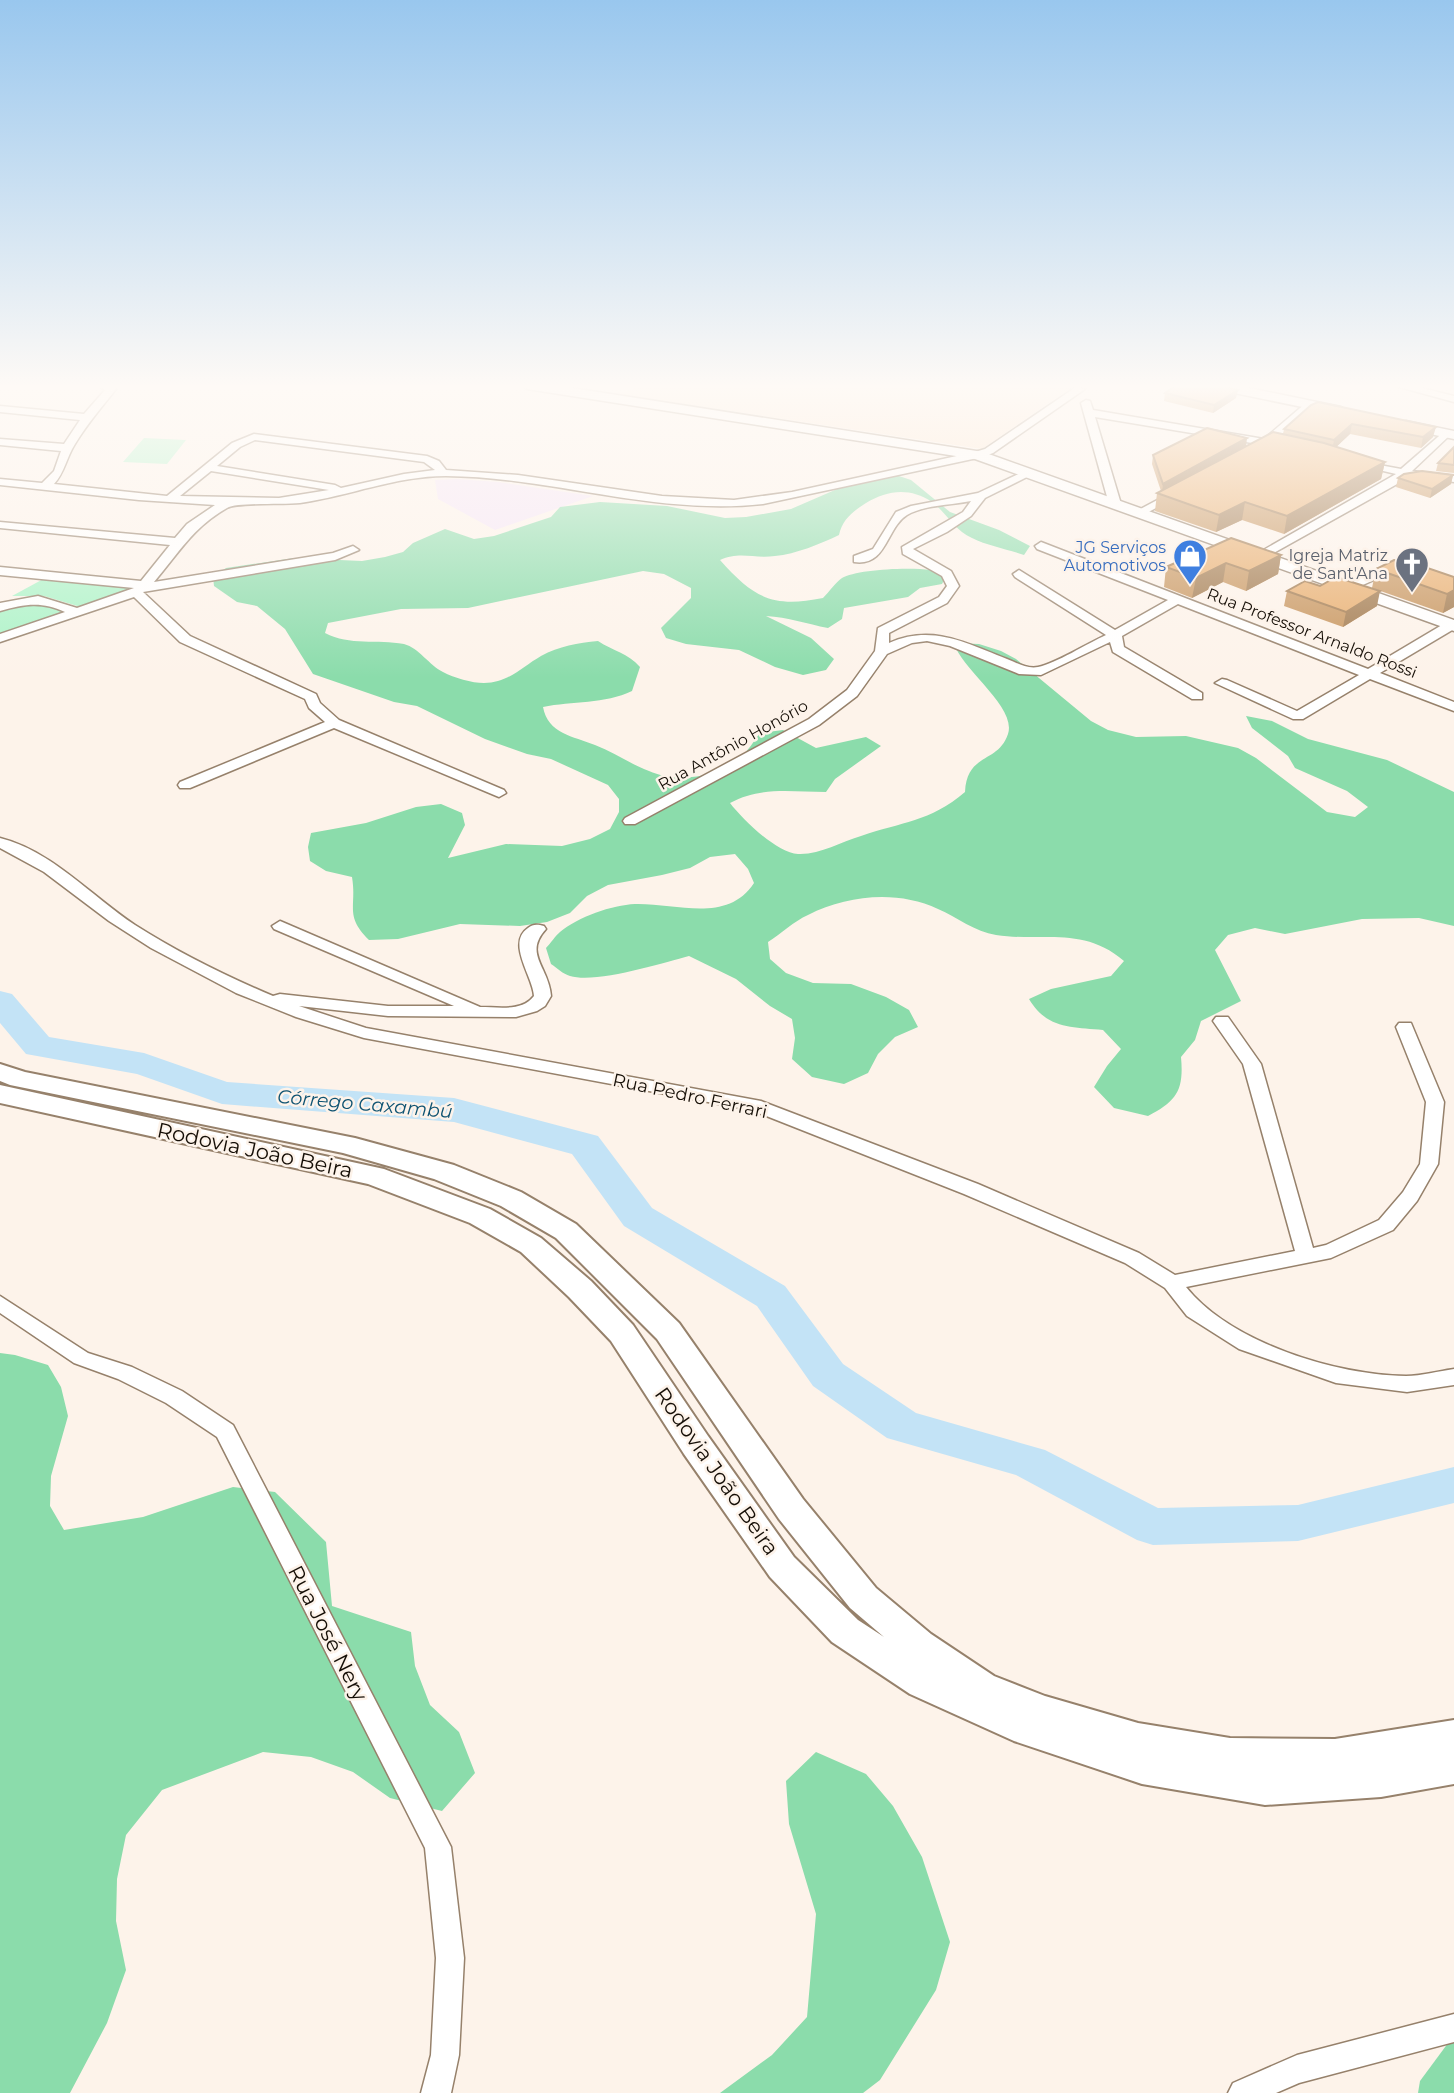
<svg xmlns="http://www.w3.org/2000/svg" width="1454" height="2093" font-family="Montserrat,sans-serif">
	<style>
		.built { fill: #fce4cd }
		.education { fill: #f5e5f7 }
		.green { fill: #abf3c7 }
		.forest { fill: #8bdcab }
		.lines { fill: none; stroke-linecap: round; stroke-linejoin: round }
		.river { fill: #c3e3f6; fill-rule: evenodd }
		.street-casing { stroke: #96816b; stroke-width: 3 }
		.secondary-casing { stroke: #96816b; stroke-width: 3 }
		.primary-casing { stroke: #96816b; stroke-width: 4 }
		.street { fill: #fff; fill-rule: evenodd }
		.secondary { fill: #fff; fill-rule: evenodd }
		.primary { fill: #fff; fill-rule: evenodd }
		.wall { fill: #c8965f }
		.shaded-wall { fill: #a27a4e }
		.building { fill: #e8ae6f; stroke: #a27a4e; stroke-width: 2 }
		.labels { text-anchor: middle; dominant-baseline: central; stroke-width: 5; stroke-linejoin: round; paint-order: stroke }
		.far-shop-label { font-size: 16px; fill: #366cbe; stroke: #fdf3ea; text-anchor: end }
		.far-worship-label { font-size: 16px; fill: #5b616d; stroke: #fdf3ea; text-anchor: end }
		.far-street-label { font-size: 16px; fill: #150e06; stroke: #fdf3ea }
		.street-label { font-size: 18px; fill: #150e06; stroke: #fdf3ea }
		.water-label { font-size: 19px; font-style: italic; fill: #0e5372; stroke: #fdf3ea }
		.near-street-label { font-size: 21px; fill: #150e06; stroke: #fdf3ea }
	</style>
	<rect width="100%" height="100%" fill="#fdf3ea"/>
	<!-- built -->
	<path class="built" d="M644,385H1075L982,449L619,394Z"/>
	<!-- education -->
	<path class="education" d="M457,479L498,482L593,496L495,530L438,499L435,480Z"/>
	<!-- green -->
	<g class="green">
		<path d="M144,438L186,440L167,464L123,462Z"/>
		<path d="M47,577L129,586L130,588L84,608L44,596H12Z"/>
		<path d="M45,602L65,613L0,635V610L12,604Z"/>
	</g>
	<!-- forest -->
	<g class="forest">
		<path d="M896,475L911,480L950,512L999,530L1030,546L1024,555C1007,549 988,546 972,538C954,530 946,512 932,502C910,487 887,490 866,503C853,511 842,520 839,535C820,544 796,554 775,556C754,559 740,551 720,560C754,598 772,608 823,598C829,592 836,582 842,578C858,568 932,565 947,574L942,584L920,588L908,597L844,608L842,619L828,628C807,624 788,617 766,616L811,638L834,659L826,670L803,675L775,667L739,650L686,644L666,638L661,628L691,598V588L664,574L643,571L468,608L401,609L328,623L325,633C350,646 377,639 404,644C419,648 429,665 443,672C454,678 472,683 484,683C508,683 522,667 541,656C559,646 578,643 598,641C613,651 628,653 640,667L632,691C605,704 572,701 543,707C548,734 573,736 595,745C614,752 630,764 649,771C675,783 719,778 740,758C748,751 754,741 760,733L783,730L816,748L866,737L881,746L835,779L826,792C792,792 761,786 730,803C743,820 777,853 798,854C820,855 840,842 861,836C901,822 930,822 965,792C967,752 998,764 1008,734C1017,707 961,669 954,643L979,644L1001,651L1016,659L1091,721L1108,730L1136,737L1186,736L1238,748L1256,758L1327,812L1355,817L1368,807L1347,791L1295,768L1288,756L1252,728L1246,716L1272,721L1308,739L1387,760L1454,792V926L1419,918L1362,919L1285,934L1255,928L1228,935L1215,950L1241,1001L1201,1021L1195,1040L1181,1057C1184,1090 1177,1101 1148,1116L1114,1108L1094,1087L1107,1066L1121,1049L1103,1030C1071,1027 1047,1029 1029,999L1051,989L1111,976L1124,961C1083,926 1044,942 996,935C975,932 957,917 938,909C897,890 848,895 808,915C794,921 781,934 768,942L770,959L786,973L813,983L851,984L886,997L909,1010L918,1027L895,1037L878,1054L868,1073L844,1084L812,1077L792,1059L795,1038L792,1019L770,1006L736,979L689,956C662,963 596,984 570,976C563,974 557,968 551,964L546,948C551,943 555,936 560,932C578,917 612,905 635,904C677,903 727,924 754,883L748,869L735,854L710,857L690,868L662,875L608,885L587,896L570,913L547,922L520,926L460,924L398,939L369,940C344,915 357,907 352,877L326,871L310,861L308,847L311,833L366,823L416,807L441,804L462,813L465,825L448,858L506,844L562,846L590,839L610,829L619,812V799L608,785L551,759L527,754L485,739L417,706L394,702L313,674L285,629L257,606L237,602L214,586L213,577L226,568L294,558L362,561L385,557L403,552L413,543L445,529L474,539L494,536L551,517L560,507L600,502L667,506L725,518L746,517L791,509L858,480Z"/>
		<path d="M0,1353L15,1355L48,1365L61,1387L68,1416L51,1476L50,1506L64,1530L143,1517L233,1487L275,1492L326,1542L332,1606L411,1632L415,1666L430,1705L459,1732L475,1773L442,1811L390,1798L353,1772L311,1757L263,1752L162,1790L126,1835L117,1879L116,1921L126,1970L107,2023L70,2093H0Z"/>
		<path d="M816,1752L866,1774L893,1806L922,1857L950,1942L936,1990L880,2080L863,2093H720L772,2055L807,2017L816,1914L789,1824L786,1781Z"/>
		<path d="M1454,2035V2093H1418L1420,2081Z"/>
	</g>
	<g class="lines">
		<!-- river -->
		<path class="river" d="M0,991L12,994L49,1037L144,1053L227,1082L454,1098L598,1136L652,1208L785,1286L843,1364L916,1413L1045,1450L1158,1508L1298,1505L1454,1467V1503L1298,1541L1153,1545L1137,1540L1016,1475L887,1438L813,1386L757,1306L624,1226L572,1154L454,1122L222,1104L137,1074L26,1054L0,1023Z"/>
		<!-- street casing -->
		<g class="street-casing">
			<g id="street">
				<path d="M98,385H111L116,389C102,407 87,424 75,444C66,458 65,472 54,484L167,496L232,443L254,434L427,456L439,461L446,470L518,475L662,496L734,500L792,492L975,452L985,449L1076,387L1085,389L993,453L982,457L763,504C656,516 553,477 446,476C396,476 349,496 300,503C284,505 237,502 227,508C192,528 179,553 154,582L333,553L353,546L359,550L335,560L143,592L190,636L316,694L320,703L339,720L504,790L506,793L499,797L334,728L190,788H180L178,785L180,782L325,722L309,708L305,699L180,642L134,597L0,642V634L65,612C42,601 24,604 0,611V603L38,596L77,608L134,588L0,575V567L141,581L170,545L0,528V522L175,538L187,524L215,505L139,500L0,485V479L42,483L54,471L61,451L0,445V439L64,444L80,420L0,412V406L84,414L105,390ZM255,440L424,462L435,470L404,474L341,488L335,485L217,466L240,447ZM211,471L329,490L279,498L180,496Z"/>
				<path d="M1392,385H1410L1454,396V402Z"/>
				<path d="M1086,400L1090,401L1093,410L1264,439L1306,403L1315,405L1274,441L1284,443V447C1282,448 1260,449 1258,448V444L1095,417L1121,504L1115,507L1109,504L1081,403Z"/>
				<path d="M1446,430L1451,433L1450,435L1412,471L1454,476V482L1406,476L1399,483L1263,559L1253,556L1396,474L1358,465V461L1401,469Z"/>
				<path d="M1025,471L1035,473L985,498L971,516L947,532L913,549L951,571L959,586L947,603L889,633V643C932,624 966,643 1007,659C1017,663 1027,669 1038,667C1055,664 1088,643 1106,635L1015,577L1013,574L1019,570L1115,630L1168,600L1037,549L1035,546L1041,542L1368,669L1447,622H1454V629L1380,673L1454,702V711L1370,679L1303,719H1293L1215,683L1222,679L1227,680L1297,711L1359,675L1178,604L1122,636L1124,647L1202,693V699H1192L1113,652L1110,642L1041,675L1019,674L950,646L927,641L912,643L887,654L857,696L819,725L635,824H625L623,821L625,818L809,719L847,690L875,651L878,628L939,597L947,586L942,576L903,554L902,547L963,512L971,501C952,505 924,505 907,515C886,528 887,567 854,562V556L873,549L896,512L911,506L978,493Z"/>
				<path d="M1176,490L1180,491V495L1143,515L1133,513Z"/>
				<path d="M1397,568L1403,572L1401,575L1383,576L1347,592L1341,588L1377,569Z"/>
				<path d="M0,838C52,851 91,896 135,925C179,953 226,976 273,996L280,994L388,1006H454L274,929L272,926L280,921L480,1007C498,1007 522,1012 534,996C533,977 506,943 528,928C533,924 537,924 544,926L546,929C523,954 549,967 551,996L545,1006L537,1011L516,1017L388,1016L299,1006L366,1028L761,1101L978,1184L1139,1253L1175,1275L1295,1251L1243,1064L1213,1021L1216,1017H1228L1261,1064L1313,1248L1326,1245L1379,1220L1403,1192L1420,1164L1426,1102L1396,1027L1399,1023H1411L1444,1102L1438,1164L1417,1201L1393,1230L1331,1258L1186,1287C1231,1343 1336,1375 1406,1376C1421,1376 1439,1371 1454,1369V1385L1407,1392L1336,1383L1239,1349L1187,1316L1165,1288L1125,1263L964,1194L751,1110L364,1038L296,1017L236,993L151,948L109,921L44,872L0,848Z"/>
				<path d="M0,1296L88,1353L132,1367L182,1391L233,1425L451,1847L464,1958L459,2055L451,2093H421L431,2055L436,1958L425,1848L217,1437L166,1403L118,1379L74,1363L0,1313Z"/>
				<path d="M1454,2014V2042L1299,2083L1276,2093H1228L1233,2083L1297,2055Z"/>
			</g>
		</g>
		<!-- secondary casing -->
		<g class="secondary-casing">
			<g id="secondary">
				<path d="M521,385H553L983,452L1454,620V631L975,459L527,389Z"/>
				<path d="M1209,385H1235L1341,407L1348,411L1341,415L1215,389Z"/>
				<path d="M1406,421L1454,431V439L1401,428V422Z"/>
			</g>
		</g>
		<!-- primary casing -->
		<g class="primary-casing">
			<path id="primary" d="M0,1064L25,1072L355,1138L454,1165L521,1192L576,1224L679,1323L803,1499L876,1588L931,1634L994,1676L1045,1696L1138,1723L1230,1738L1335,1739L1454,1720V1784L1381,1797L1265,1805L1142,1784L1014,1741L910,1694L832,1642L770,1577L684,1454L611,1341L569,1297L521,1252L470,1223L368,1184L0,1103V1085L384,1169L490,1209L541,1238L591,1281L633,1325L708,1436L794,1557L858,1620L884,1637L850,1608L779,1519L657,1339L556,1238L501,1206L434,1179L343,1153L10,1085L0,1081Z"/>
		</g>
		<!-- street -->
		<use href="#street" class="street"/>
		<!-- secondary -->
		<use href="#secondary" class="secondary"/>
		<!-- primary -->
		<use href="#primary" class="primary"/>
	</g>
	<!-- wall -->
	<g class="wall">
		<path d="M1165,393L1236,398L1213,413L1164,401Z"/>
		<path d="M1311,405L1433,437L1421,448L1350,434L1336,447L1385,462L1381,479L1284,534L1242,520L1216,532L1155,511L1157,493L1161,491L1152,464L1153,455L1246,446L1283,434L1284,429Z"/>
		<path d="M1454,447V473L1436,471L1438,463Z"/>
		<path d="M1453,475L1451,484L1430,498L1396,487L1398,478Z"/>
		<path d="M1281,555L1278,574L1246,591L1223,582L1192,598L1164,587L1166,567Z"/>
		<path d="M1376,569L1454,577V607L1443,613L1372,588Z"/>
		<path d="M1287,591L1377,606L1343,627L1284,606Z"/>
	</g>
	<!-- shaded-wall -->
	<g class="shaded-wall">
		<path d="M1238,390L1236,398L1213,413L1214,405Z"/>
		<path d="M1352,424L1350,434L1332,451L1334,440Z"/>
		<path d="M1436,427L1433,437L1421,448L1423,437Z"/>
		<path d="M1247,438L1246,447L1162,493L1163,484Z"/>
		<path d="M1385,462L1381,479L1284,534L1287,516Z"/>
		<path d="M1453,475L1451,484L1430,498L1432,489Z"/>
		<path d="M1245,502L1242,520L1216,532L1219,515Z"/>
		<path d="M1281,555L1278,574L1246,591L1249,571Z"/>
		<path d="M1226,563L1223,582L1192,598L1196,578Z"/>
		<path d="M1454,590V607L1443,613L1447,594Z"/>
		<path d="M1380,591L1377,606L1343,627L1346,612Z"/>
	</g>
	<!-- building -->
	<g class="building">
		<path d="M1176,385H1220L1238,390L1214,405L1165,393Z"/>
		<path d="M1318,402L1436,427L1423,437L1352,424L1334,440L1284,429L1311,405Z"/>
		<path d="M1207,428L1247,438L1163,484L1153,455Z"/>
		<path d="M1273,432L1324,443L1385,462L1287,516L1245,502L1219,515L1157,493Z"/>
		<path d="M1454,447V465L1438,463Z"/>
		<path d="M1422,471L1453,475L1432,489L1398,478L1404,474Z"/>
		<path d="M1231,538L1281,555L1249,571L1226,563L1196,578L1166,567Z"/>
		<path d="M1394,560L1410,562L1454,577V590L1447,594L1376,569Z"/>
		<path d="M1336,577L1380,591L1346,612L1287,591L1305,581L1320,586Z"/>
	</g>
	<!-- sky -->
	<linearGradient id="sky" x2="0" y2="1"><stop stop-color="#99c7ee"/><stop offset="0.57" stop-color="#fefaf6"/><stop offset="1" stop-color="#fefaf6" stop-opacity="0"/></linearGradient>
	<rect width="1454" height="678" fill="url(#sky)"/>
	<!-- icons -->
	<defs>
		<g id="shop-pin" transform="scale(1.75)"><path d="M0 17L-7.5 6A9.5 9.5 0 1 1 7.5 6Z" fill="#3f7fe0" stroke="#fdf3ea"/><path d="M-5-2.5h2.3a2.7 3.5 0 0 1 5.4 0H5L5.5 6h-11ZM-1.5-2.5h3a1.5 2.3 0 0 0-3 0Z" fill="#fff"/></g>
		<g id="church-pin" transform="scale(1.75)"><path d="M0 17L-7.5 6A9.5 9.5 0 1 1 7.5 6Z" fill="#6b7280" stroke="#fdf3ea"/><path d="M-1.2-6h2.4v3.5h3.3v2.4h-3.3V6h-2.4V-.1h-3.3v-2.4h3.3Z" fill="#fff"/></g>
	</defs>
	<g fill-rule="evenodd">
		<use href="#shop-pin" x="1190" y="556"/>
		<use href="#church-pin" x="1412" y="564"/>
	</g>
	<g class="labels">
		<!-- far-shop labels -->
		<g class="far-shop-label">
			<text x="1166" y="547">JG Serviços<tspan x="1166" dy="18">Automotivos</tspan></text>
		</g>
		<!-- far-worship labels -->
		<g class="far-worship-label">
			<text x="1388" y="555">Igreja Matriz<tspan x="1388" dy="18">de Sant'Ana</tspan></text>
		</g>
		<!-- far-street labels -->
		<g class="far-street-label">
			<text transform="translate(1312 633) rotate(21)">Rua Professor Arnaldo Rossi</text>
			<text transform="translate(733 745) rotate(-29)">Rua Antônio Honório</text>
		</g>
		<!-- street labels -->
		<g class="street-label">
			<text transform="translate(690 1096) rotate(12)">Rua Pedro Ferrari</text>
		</g>
		<!-- water labels -->
		<g class="water-label">
			<text transform="translate(365 1104) rotate(5)">Córrego Caxambú</text>
		</g>
		<!-- near-street labels -->
		<g class="near-street-label">
			<text transform="translate(255 1150) rotate(12)">Rodovia João Beira</text>
			<text transform="translate(717 1471) rotate(55)">Rodovia João Beira</text>
			<text transform="translate(328 1633) rotate(63)">Rua José Nery</text>
		</g>
	</g>
</svg>
